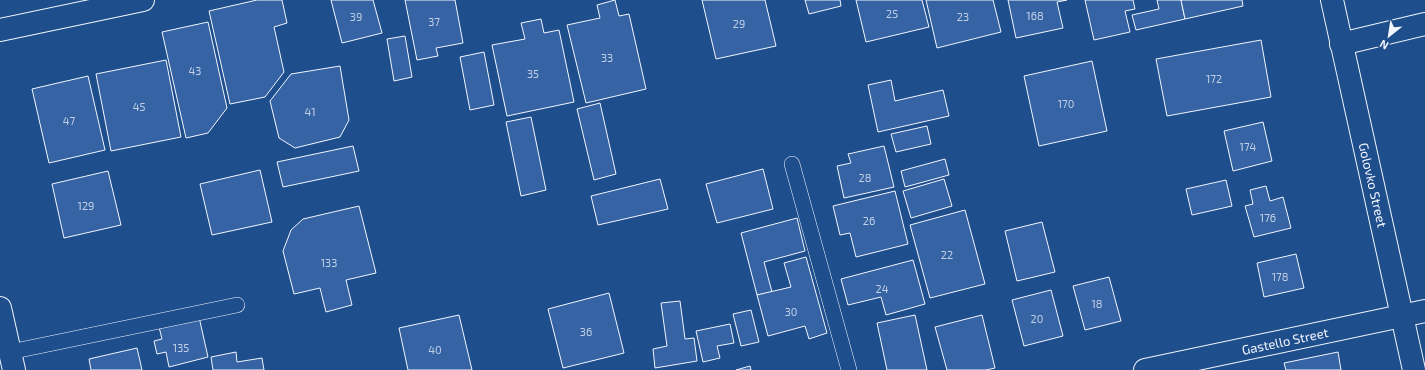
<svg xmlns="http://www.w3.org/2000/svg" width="1425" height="370" font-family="'Exo 2',sans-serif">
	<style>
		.building { fill: #3563a3; stroke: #f2f6ff }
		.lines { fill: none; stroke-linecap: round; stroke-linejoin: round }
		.service-casing { stroke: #f2f6ff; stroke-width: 16 }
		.minor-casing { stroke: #f2f6ff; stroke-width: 24 }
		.tertiary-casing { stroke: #f2f6ff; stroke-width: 24 }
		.service { stroke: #1f4e8c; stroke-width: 15 }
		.minor { stroke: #1f4e8c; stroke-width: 22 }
		.tertiary { stroke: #1f4e8c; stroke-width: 22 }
		.labels { text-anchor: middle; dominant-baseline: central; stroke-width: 3; stroke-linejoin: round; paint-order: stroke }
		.number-label { font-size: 11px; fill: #c3d1e8 }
		.street-label { font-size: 13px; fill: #f2f6ff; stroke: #1f4e8c }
	</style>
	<rect width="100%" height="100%" fill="#1f4e8c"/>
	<!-- building -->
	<g class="building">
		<path d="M257,0H282L287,23L274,27L284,72L265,97L230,104L209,11Z"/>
		<path d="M331,0H373L382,33L342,43Z"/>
		<path d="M405,0H455L463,43L436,48L438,56L417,60Z"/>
		<path d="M615,0L619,16L629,14L646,89L586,103L567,25L600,18L597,5Z"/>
		<path d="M702,0H765L776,46L716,59Z"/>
		<path d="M805,0H840L841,6L809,14Z"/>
		<path d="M856,0H922L929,27L866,42Z"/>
		<path d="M926,0H993L1001,32L937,48Z"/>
		<path d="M1008,0H1067L1057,2L1063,28L1016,38Z"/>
		<path d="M1085,0H1133L1135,9L1125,11L1130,32L1094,40Z"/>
		<path d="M1157,0H1181L1185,19L1136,30L1132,15L1159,9Z"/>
		<path d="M1181,0H1242L1243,6L1185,19Z"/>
		<path d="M541,19L544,33L559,30L574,102L507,116L492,45L525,39L521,23Z"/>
		<path d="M208,22L227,108L208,133L186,138L162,32Z"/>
		<path d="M405,36L412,77L394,81L387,39Z"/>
		<path d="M1261,40L1271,97L1167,116L1156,59Z"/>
		<path d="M484,52L494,105L470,110L460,57Z"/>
		<path d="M166,60L181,137L111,151L96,74Z"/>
		<path d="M1092,61L1107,131L1039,146L1024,76Z"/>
		<path d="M340,66L349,120L340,137L295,148L279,138L270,101L291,74Z"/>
		<path d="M88,76L105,150L49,163L32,89Z"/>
		<path d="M891,80L895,101L943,90L949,116L878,132L868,85Z"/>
		<path d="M600,103L616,174L594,180L577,109Z"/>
		<path d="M531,117L546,190L521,196L506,122Z"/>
		<path d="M1263,122L1272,161L1233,171L1224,131Z"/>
		<path d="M927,126L931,144L896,152L891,134Z"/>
		<path d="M353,146L359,171L283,187L277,162Z"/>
		<path d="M884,146L894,187L844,198L837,166L851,163L848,154Z"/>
		<path d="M945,159L949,175L905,187L901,171Z"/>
		<path d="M763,169L773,209L717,223L706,184Z"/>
		<path d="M260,170L272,222L212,235L200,184Z"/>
		<path d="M108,171L121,225L64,238L52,184Z"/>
		<path d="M660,179L668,209L598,225L591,196Z"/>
		<path d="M944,179L952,206L911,218L903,191Z"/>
		<path d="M1226,180L1232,206L1192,215L1186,189Z"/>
		<path d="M1266,186L1270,201L1283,197L1291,228L1254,237L1245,206L1253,204L1250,190Z"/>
		<path d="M895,191L908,244L856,257L850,233L840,235L833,206Z"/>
		<path d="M359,206L376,273L346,280L352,305L326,312L320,288L294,294L283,251L291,230L303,219Z"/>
		<path d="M965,210L985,284L930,298L910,225Z"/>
		<path d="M797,218L805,251L764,262L772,292L757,295L741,233Z"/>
		<path d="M1042,222L1055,272L1017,281L1005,231Z"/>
		<path d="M1296,254L1304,288L1264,297L1257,263Z"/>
		<path d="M806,257L827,333L809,339L805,326L768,336L757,295L791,287L784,263Z"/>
		<path d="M913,260L925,304L886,315L881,297L848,305L841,279Z"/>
		<path d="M1109,277L1121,321L1085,330L1073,286Z"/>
		<path d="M1051,290L1063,336L1024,346L1012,300Z"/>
		<path d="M609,293L624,353L563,368L548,309Z"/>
		<path d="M680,301L685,339L694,338L697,361L655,368L653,349L667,346L661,303Z"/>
		<path d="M751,310L759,342L741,346L733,314Z"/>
		<path d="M459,315L472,370H408L399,328Z"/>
		<path d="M915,315L927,370H887L877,323Z"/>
		<path d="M982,315L995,368L986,370H947L935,327Z"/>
		<path d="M199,317L208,357L169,367L166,352L157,354L154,341L162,339L159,327Z"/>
		<path d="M730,324L734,343L717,346L720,358L703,362L696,331Z"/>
		<path d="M137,348L142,370H91L89,359Z"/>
		<path d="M236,352L237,362L262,358L264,370H213L211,357Z"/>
		<path d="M1338,352L1341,370H1286L1284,363Z"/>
		<path d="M750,366L751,370H736Z"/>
	</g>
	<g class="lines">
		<!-- service casing -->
		<g class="service-casing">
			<g id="service">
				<path d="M792,164L849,370"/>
				<path d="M10,352L237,305"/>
			</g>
		</g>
		<!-- minor casing -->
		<g class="minor-casing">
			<g id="minor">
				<path d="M0,30L143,0"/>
				<path d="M1341,44L1425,24"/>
				<path d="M0,308L14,370"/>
				<path d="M1145,370L1425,311"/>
			</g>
		</g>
		<!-- tertiary casing -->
		<g class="tertiary-casing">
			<path id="tertiary" d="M1332,0L1414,370"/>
		</g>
		<!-- service -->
		<use href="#service" class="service"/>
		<!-- minor -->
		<use href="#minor" class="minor"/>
		<!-- tertiary -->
		<use href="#tertiary" class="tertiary"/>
	</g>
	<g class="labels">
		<!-- number labels -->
		<g class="number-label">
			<text x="892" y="13">25</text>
			<text x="1035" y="15">168</text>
			<text x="356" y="16">39</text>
			<text x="963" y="16">23</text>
			<text x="434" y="21">37</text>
			<text x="739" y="23">29</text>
			<text x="607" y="57">33</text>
			<text x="195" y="70">43</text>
			<text x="533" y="73">35</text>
			<text x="1214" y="78">172</text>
			<text x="1066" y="103">170</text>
			<text x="139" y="106">45</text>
			<text x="310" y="111">41</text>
			<text x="69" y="120">47</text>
			<text x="1248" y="146">174</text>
			<text x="865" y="177">28</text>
			<text x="86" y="205">129</text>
			<text x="1268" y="217">176</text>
			<text x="869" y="220">26</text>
			<text x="947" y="254">22</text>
			<text x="329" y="262">133</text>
			<text x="1280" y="276">178</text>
			<text x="882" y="288">24</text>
			<text x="1097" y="303">18</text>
			<text x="791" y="311">30</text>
			<text x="1037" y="318">20</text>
			<text x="586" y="331">36</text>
			<text x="181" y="347">135</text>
			<text x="435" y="349">40</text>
		</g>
		<!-- street labels -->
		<g class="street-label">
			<text transform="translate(1373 185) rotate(77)">Golovko Street</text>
			<text transform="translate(1285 341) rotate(-12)">Gastello Street</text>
		</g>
	</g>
	<!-- north arrow -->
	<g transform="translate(1389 36) rotate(210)" stroke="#1f4e8c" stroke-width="3" paint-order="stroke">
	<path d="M0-3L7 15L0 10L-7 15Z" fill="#f2f6ff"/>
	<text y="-6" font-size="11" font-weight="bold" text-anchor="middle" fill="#f2f6ff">N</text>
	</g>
</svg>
